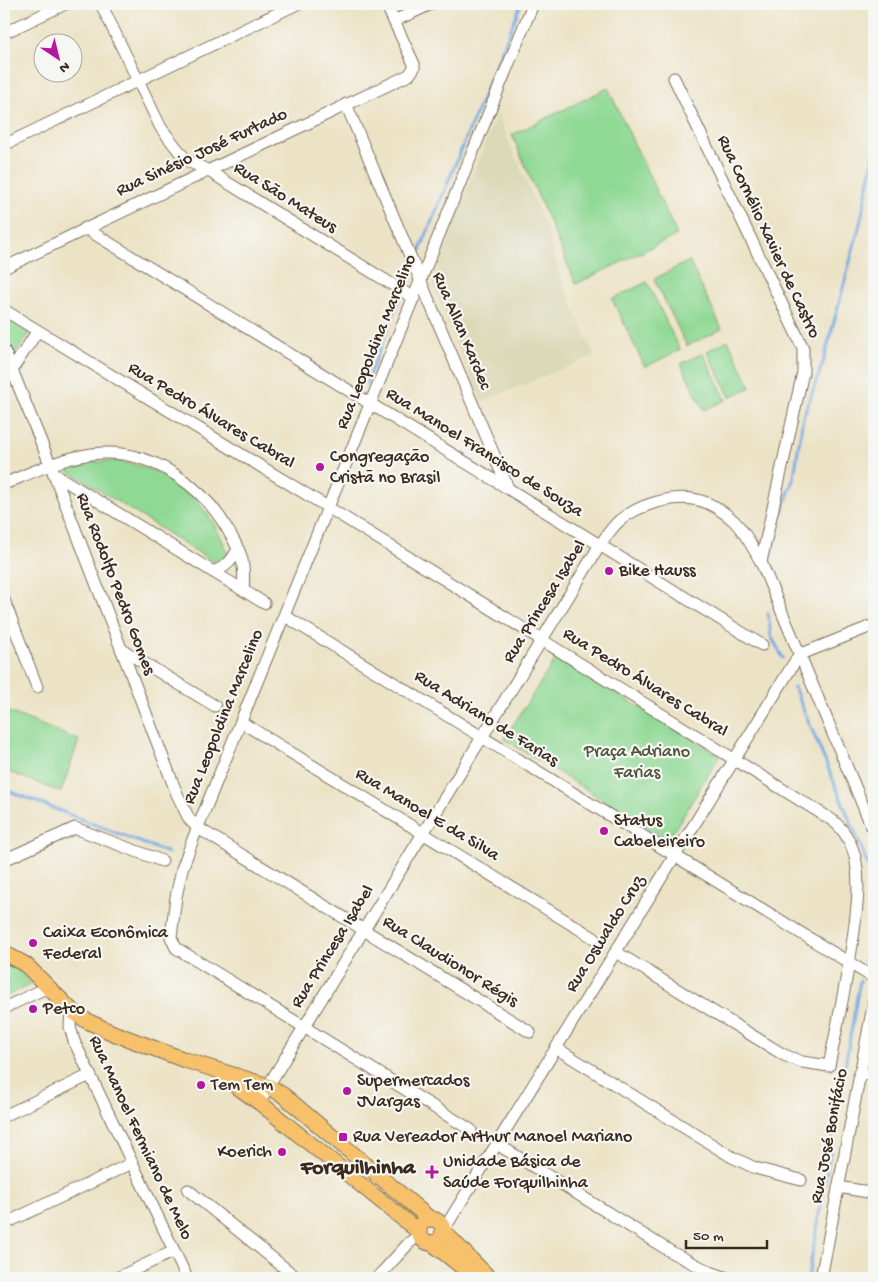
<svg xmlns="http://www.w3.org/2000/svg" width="878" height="1282" font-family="'Gochi Hand',sans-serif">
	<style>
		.built { fill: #dcd9b8 }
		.green { fill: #90d995; stroke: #66825a }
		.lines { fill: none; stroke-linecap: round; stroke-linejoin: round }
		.stream { stroke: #73a9e1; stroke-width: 3 }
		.minor-casing { stroke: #796b59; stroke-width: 13 }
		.major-casing { stroke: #796b59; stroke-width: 17 }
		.minor { stroke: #fff; stroke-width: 11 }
		.major { stroke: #f6c16b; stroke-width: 15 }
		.poi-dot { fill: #b5179e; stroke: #f6f6f2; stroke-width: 2 }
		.labels { text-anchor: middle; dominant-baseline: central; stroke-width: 4.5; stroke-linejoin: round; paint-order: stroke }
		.street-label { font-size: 18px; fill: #3b2a1e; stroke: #f6f6f2 }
		.poi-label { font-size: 18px; fill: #3b2a1e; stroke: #f6f6f2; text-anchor: start }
		.park-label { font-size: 18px; fill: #50563c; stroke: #f6f6f2 }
		.district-label { font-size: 22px; font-weight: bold; fill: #3b2a1e; stroke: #f6f6f2 }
	</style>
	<rect width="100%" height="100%" fill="#f6f6f2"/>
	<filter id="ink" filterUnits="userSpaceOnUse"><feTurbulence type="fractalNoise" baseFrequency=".02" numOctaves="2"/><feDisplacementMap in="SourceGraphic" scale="10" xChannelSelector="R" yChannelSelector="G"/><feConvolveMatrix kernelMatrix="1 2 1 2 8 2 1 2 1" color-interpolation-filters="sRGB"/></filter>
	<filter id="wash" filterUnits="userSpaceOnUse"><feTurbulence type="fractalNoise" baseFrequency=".0096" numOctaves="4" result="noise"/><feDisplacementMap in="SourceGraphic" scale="20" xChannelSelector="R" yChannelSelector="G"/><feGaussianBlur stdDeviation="1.12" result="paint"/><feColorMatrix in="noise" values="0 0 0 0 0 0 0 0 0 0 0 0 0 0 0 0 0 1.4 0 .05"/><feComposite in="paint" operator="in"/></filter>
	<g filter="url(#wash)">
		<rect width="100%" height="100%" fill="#ece3c6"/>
		<!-- built -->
		<path class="built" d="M497,113L547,231L559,273L594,356L481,402L432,284L466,192Z"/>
		<!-- green -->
		<g class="green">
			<path d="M608,88L677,235L576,284L512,135Z"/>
			<path d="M689,261L722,329L687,346L654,279Z"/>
			<path d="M647,282L680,350L645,367L612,299Z"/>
			<path d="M4,315L30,332L11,360L4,343Z"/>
			<path d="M728,340L751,387L730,397L707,351Z"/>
			<path d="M703,353L726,400L704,410L681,364Z"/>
			<path d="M116,461C125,463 135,464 143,467C187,483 212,511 228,554L217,564L67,470L89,462Z"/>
			<path d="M557,657L720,756L668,840L504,739Z"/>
			<path d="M4,710L79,740L61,792L4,770Z"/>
			<path d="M4,962L15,967L32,984L4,997Z"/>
		</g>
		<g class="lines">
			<!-- stream -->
			<g class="stream">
				<path d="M418,255L521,4"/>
				<path d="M366,384L400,297"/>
				<path d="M770,559L780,518L794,477L803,417L823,363L860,224L874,155"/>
				<path d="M768,613L771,636L783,658"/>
				<path d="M794,687L862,849L872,878L873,897L865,961"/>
				<path d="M4,789L168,853"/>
				<path d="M808,1278L860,980"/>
			</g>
		</g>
	</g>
	<g filter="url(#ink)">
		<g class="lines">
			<!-- minor casing -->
			<g class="minor-casing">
				<g id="minor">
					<path d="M101,4L161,128L186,160L207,170L414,298"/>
					<path d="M394,21L431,4"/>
					<path d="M4,33L65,4"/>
					<path d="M674,78L803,348V372L761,562"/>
					<path d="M346,104L508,488"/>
					<path d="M4,145L297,4"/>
					<path d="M85,228L762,645"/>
					<path d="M4,268L409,75L414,68V64L386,4"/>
					<path d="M4,310L329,508L832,820C846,831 853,845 856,862C860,885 857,908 854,931C848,976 838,1021 829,1066L802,1062L784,1055L616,952"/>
					<path d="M4,350L54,474L177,794L189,819L198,828L530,1032"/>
					<path d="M11,371L37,332"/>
					<path d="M54,474L264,603"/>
					<path d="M4,484C35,471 67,455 102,453C155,451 205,488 229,532C234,541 240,550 242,560C244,570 244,580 243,590"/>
					<path d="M213,572C226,567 232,561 238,549"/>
					<path d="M4,600L37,687"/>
					<path d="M285,616L874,978"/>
					<path d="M121,649L215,706"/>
					<path d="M799,655L874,625"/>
					<path d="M241,722L594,938"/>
					<path d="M4,860L75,828L162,861"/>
					<path d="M4,1008L48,987"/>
					<path d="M71,1010L70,1027L74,1041L187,1278"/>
					<path d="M556,1048L732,1157L755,1168L801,1180"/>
					<path d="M859,1073L874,1076"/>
					<path d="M260,1103L268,1086L600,545C606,537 611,528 619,521C638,505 673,494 698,500C711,503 724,512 734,521C746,533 753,548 761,562L874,832"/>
					<path d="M4,1116L90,1075"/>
					<path d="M471,1130L176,948L171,937L176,897L182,869L193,839L533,4"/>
					<path d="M497,1144L673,1253L710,1272L727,1278"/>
					<path d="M838,1187L874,1193"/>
					<path d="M188,1190L297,1278"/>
					<path d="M4,1224L132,1163"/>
					<path d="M443,1231L799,655"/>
					<path d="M117,1278L174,1251"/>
					<path d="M377,1278L409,1243L419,1235"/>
					<path d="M821,1278L874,1001"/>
				</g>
			</g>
			<!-- major casing -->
			<g class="major-casing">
				<g id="major">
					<path d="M4,953L26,965L71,1010L87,1021L113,1033L185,1060L268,1086L283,1095L430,1219"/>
					<path d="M224,1077L260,1103L418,1231"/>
					<circle cx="431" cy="1231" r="12"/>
					<path d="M443,1231L489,1278"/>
					<path d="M432,1243L476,1278"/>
				</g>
			</g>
			<!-- minor -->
			<use href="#minor" class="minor"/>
			<!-- major -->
			<use href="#major" class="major"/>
		</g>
	</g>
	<!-- markers -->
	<g class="poi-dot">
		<circle cx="320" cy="467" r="5"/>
		<circle cx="609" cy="571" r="5"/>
		<circle cx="604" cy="831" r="5"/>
		<circle cx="33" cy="943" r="5"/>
		<circle cx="33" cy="1009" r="5"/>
		<circle cx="201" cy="1085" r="5"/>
		<circle cx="347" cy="1091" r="5"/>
		<rect x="338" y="1132" width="10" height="10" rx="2.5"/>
		<circle cx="282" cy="1152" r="5"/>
		<path d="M429.5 1164.5h5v5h5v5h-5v5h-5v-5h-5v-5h5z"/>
	</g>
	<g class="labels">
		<!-- street labels -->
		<g class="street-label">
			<text transform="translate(202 153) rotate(-25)">Rua Sinésio José Furtado</text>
			<text transform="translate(285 198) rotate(32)">Rua São Mateus</text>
			<text transform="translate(768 237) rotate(65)">Rua Cornélio Xavier de Castro</text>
			<text transform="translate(461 331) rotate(67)">Rua Allan Kardec</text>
			<text transform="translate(377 342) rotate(-68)">Rua Leopoldina Marcelino</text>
			<text transform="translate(211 416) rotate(31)">Rua Pedro Álvares Cabral</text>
			<text transform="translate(484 453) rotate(32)">Rua Manoel Francisco de Souza</text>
			<text transform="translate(115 584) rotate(69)">Rua Rodolfo Pedro Gomes</text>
			<text transform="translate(545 602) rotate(-58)">Rua Princesa Isabel</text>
			<text transform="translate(645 683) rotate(32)">Rua Pedro Álvares Cabral</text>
			<text transform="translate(224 717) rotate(-68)">Rua Leopoldina Marcelino</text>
			<text transform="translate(486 719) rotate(32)">Rua Adriano de Farias</text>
			<text transform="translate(427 815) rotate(31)">Rua Manoel E da Silva</text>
			<text transform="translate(606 934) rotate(-58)">Rua Oswaldo Cruz</text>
			<text transform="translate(333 947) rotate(-58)">Rua Princesa Isabel</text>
			<text transform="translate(450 962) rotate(32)">Rua Claudionor Régis</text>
			<text transform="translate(830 1136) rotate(-79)">Rua José Bonifácio</text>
			<text transform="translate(140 1138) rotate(65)">Rua Manoel Fermiano de Melo</text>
		</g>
		<!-- poi labels -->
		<g class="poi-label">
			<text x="330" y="457">Congregação<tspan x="330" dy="21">Cristã no Brasil</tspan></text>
			<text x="619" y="571">Bike Hauss</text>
			<text x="614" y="821">Status<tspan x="614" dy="21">Cabeleireiro</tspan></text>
			<text x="43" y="933">Caixa Econômica<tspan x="43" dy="21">Federal</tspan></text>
			<text x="43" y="1009">Petco</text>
			<text x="357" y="1081">Supermercados<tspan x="357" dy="21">JVargas</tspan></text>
			<text x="211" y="1085">Tem Tem</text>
			<text x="353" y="1137">Rua Vereador Arthur Manoel Mariano</text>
			<text x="272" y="1152" text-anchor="end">Koerich</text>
			<text x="443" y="1162">Unidade Básica de<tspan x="443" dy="21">Saúde Forquilhinha</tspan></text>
		</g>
		<!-- park labels -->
		<g class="park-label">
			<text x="637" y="752">Praça Adriano<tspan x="637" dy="21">Farias</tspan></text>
		</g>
		<!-- district labels -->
		<g class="district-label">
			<text x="358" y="1169">Forquilhinha</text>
		</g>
	</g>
	<!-- margin -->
	<rect width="878" height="1282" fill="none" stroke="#f6f6f2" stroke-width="20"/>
	<!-- north arrow -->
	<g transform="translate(58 58) rotate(145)"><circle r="24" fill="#f6f6f2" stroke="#aba49d"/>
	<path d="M0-4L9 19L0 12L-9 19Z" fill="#b5179e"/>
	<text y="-8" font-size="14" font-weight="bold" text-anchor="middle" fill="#3b2a1e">N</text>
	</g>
	<!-- scale -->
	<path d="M686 1240v8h81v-8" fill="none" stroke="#3b2a1e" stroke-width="2.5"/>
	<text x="693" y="1240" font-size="15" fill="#3b2a1e" stroke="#f6f6f2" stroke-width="4" paint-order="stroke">50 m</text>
</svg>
